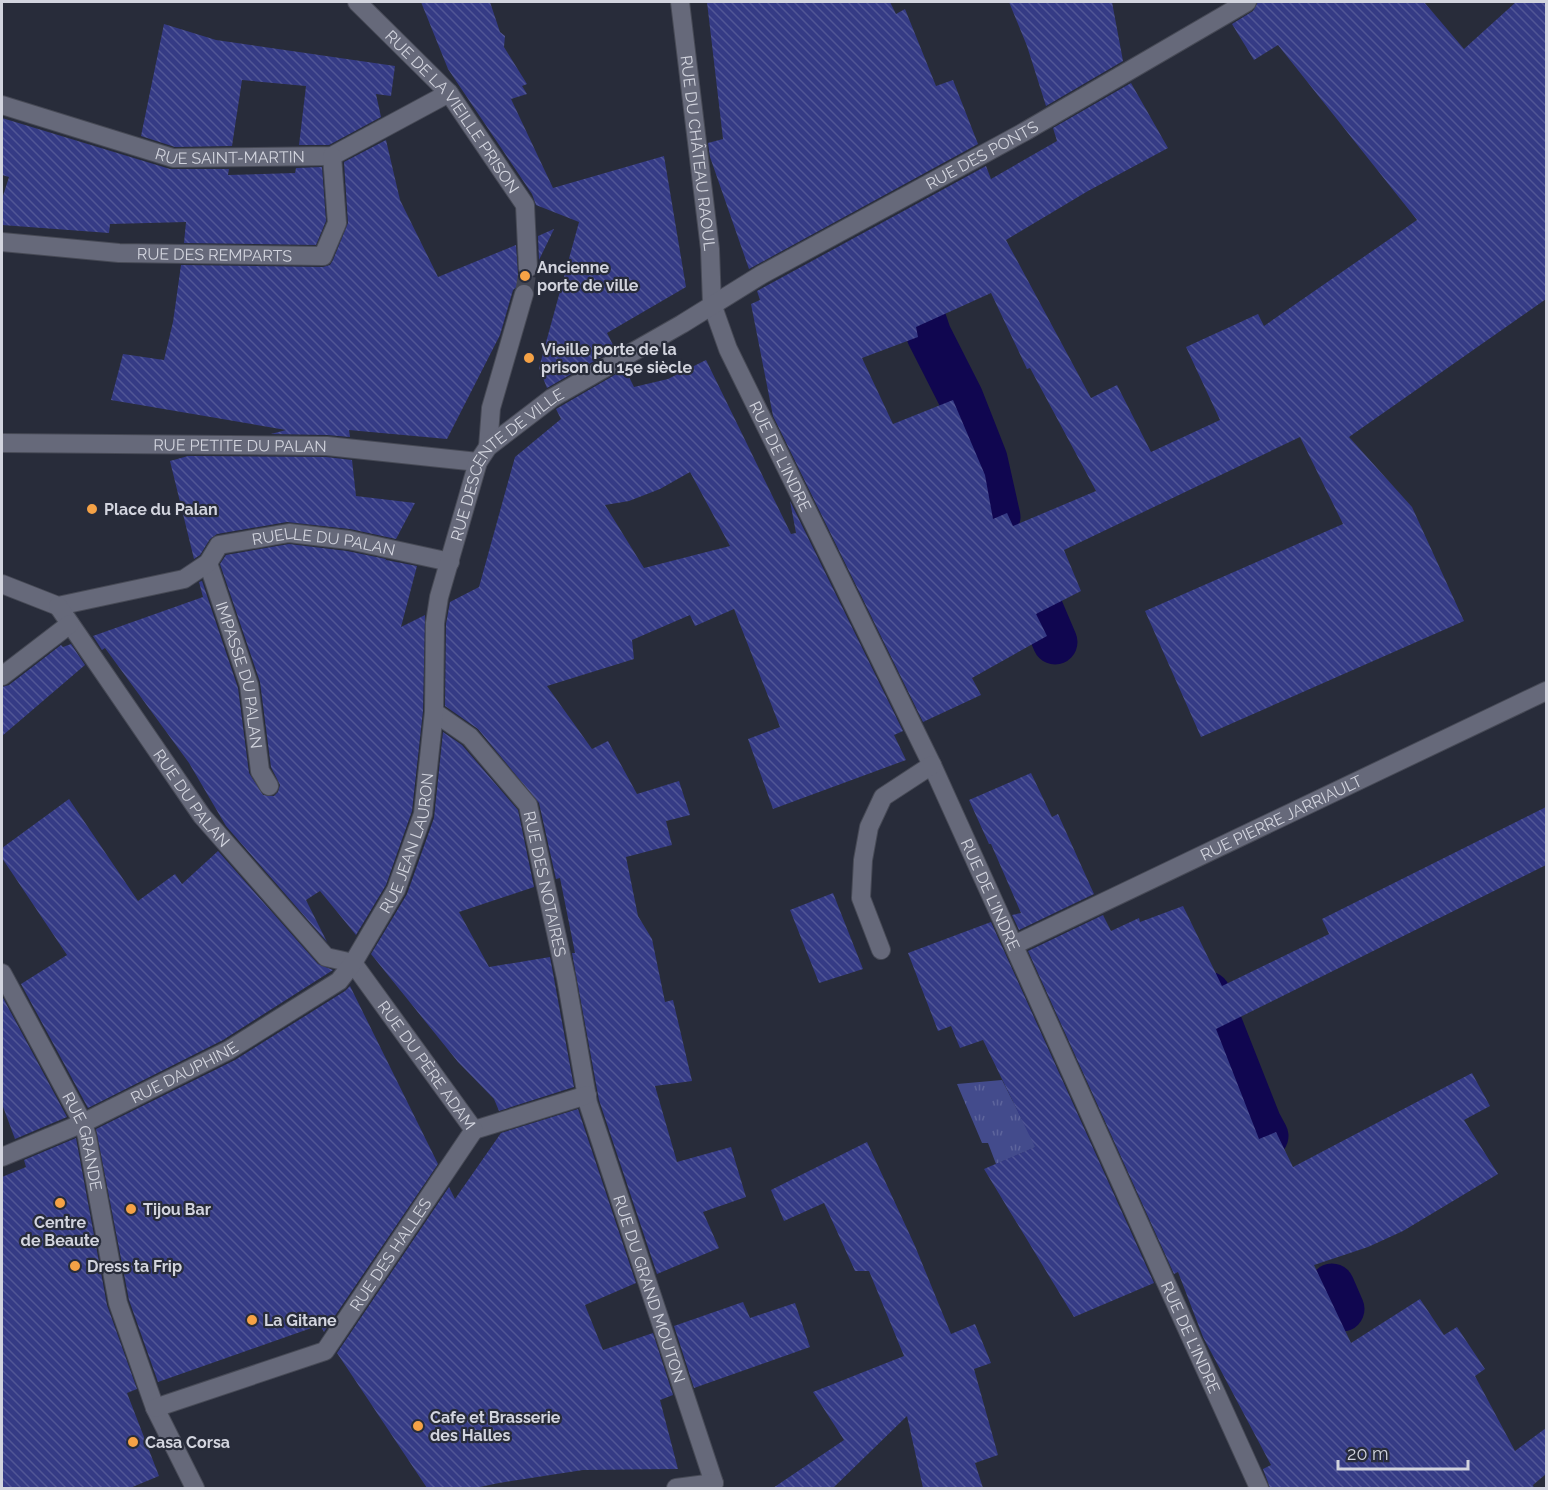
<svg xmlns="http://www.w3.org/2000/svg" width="1548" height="1490" font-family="Raleway,sans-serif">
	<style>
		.grass { fill: url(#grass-tufts) }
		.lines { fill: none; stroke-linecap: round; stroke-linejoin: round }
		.canal { stroke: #100650; stroke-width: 45 }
		.building { fill: url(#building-back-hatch); fill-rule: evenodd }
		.minor-tunnel { stroke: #424553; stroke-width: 18; stroke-dasharray: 18 9; stroke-linecap: butt }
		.minor-casing { stroke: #474a56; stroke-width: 20 }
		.minor { stroke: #66697a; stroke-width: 18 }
		.poi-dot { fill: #f5a246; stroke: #282c3a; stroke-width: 2 }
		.labels { text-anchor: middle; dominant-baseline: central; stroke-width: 4.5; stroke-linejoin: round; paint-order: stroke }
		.street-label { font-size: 16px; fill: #d2d4de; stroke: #282c3a }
		.poi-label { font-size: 16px; font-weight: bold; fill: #d2d4de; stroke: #282c3a; text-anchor: start }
	</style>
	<defs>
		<pattern id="grass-tufts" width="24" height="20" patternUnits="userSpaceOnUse" patternTransform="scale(1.5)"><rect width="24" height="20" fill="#434b8c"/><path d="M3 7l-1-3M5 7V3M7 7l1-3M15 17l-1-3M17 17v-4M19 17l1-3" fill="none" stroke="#5d649c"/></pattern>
		<pattern id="building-back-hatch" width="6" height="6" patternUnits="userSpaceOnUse" patternTransform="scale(1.5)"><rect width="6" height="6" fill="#353b85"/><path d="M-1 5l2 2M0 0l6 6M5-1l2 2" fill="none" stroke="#515696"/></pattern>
	</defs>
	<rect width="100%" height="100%" fill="#282c3a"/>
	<!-- grass -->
	<path class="grass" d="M1002,1080L1036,1147L996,1164L988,1143H982L957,1084Z"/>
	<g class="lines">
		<!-- canal -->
		<g class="canal">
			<path d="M912,285L929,335L961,398L985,459L998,517"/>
			<path d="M1029,581L1055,642"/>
			<path d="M1208,994L1259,1123L1266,1136"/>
			<path d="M1332,1286L1342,1309"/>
		</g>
	</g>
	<!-- building -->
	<g class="building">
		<path d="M421,2H490L500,32L505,36L504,47L527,84L522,86L527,94L511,99L553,188L664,156L686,287L607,333L615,349L547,388L539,368L579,222L536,205L532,194L448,69Z"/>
		<path d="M707,2H890L896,14L905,9L936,86L953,80L978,144L749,269L710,157L708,143L723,139Z"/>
		<path d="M1009,2H1112L1123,61L1046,106L1027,46Z"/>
		<path d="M1258,2H1424L1464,49L1516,2H1546V299L1349,437L1412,507L1464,621L1201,737L1145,611L1343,524L1300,437L1064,550L1081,591L1036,614L1047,636L972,678L981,695L923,722L773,416L751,304L760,300L757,291L986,166L991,179L1057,141L1053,128L1131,83L1168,148L1088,191L1006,240L1091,398L1117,385L1151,452L1220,420L1186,347L1258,314L1264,326L1417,220L1278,45L1254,60L1232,24L1253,11ZM991,293L1027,369L1030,368L1096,491L1013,526L1007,513L993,519L985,475L953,400L893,424L862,358L918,337L916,327Z"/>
		<path d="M164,24L216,40L395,66L391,96L376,94L381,117L329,145H299L306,86L242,80L232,146L175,147L141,136Z"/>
		<path d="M2,118L170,169H229L228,175L295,173L296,168L322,167L326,221L316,245L184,243L186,222L110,224L109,233L2,225V199L9,177L2,175Z"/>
		<path d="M386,140L400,200L438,277L516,245L518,274L523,278L529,279L527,283H521L513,290L500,335L447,439L349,430L350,437L327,435L271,434L286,430L111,400L123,354L164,360L173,322L181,265L323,267L330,265L333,260L348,223L344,162Z"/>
		<path d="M554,229L539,260L538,236Z"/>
		<path d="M706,360L791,534L796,533L790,501L903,731L894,735L906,760L773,809L748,739L780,727L734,609L695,626L690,615L632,640L634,659L547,686L592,749L608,741L637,794L679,781L690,815L666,821L672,845L626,857L638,916L652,939L665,1002L673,1000L692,1081L655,1086L677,1162L731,1147L746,1197L703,1212L719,1248L657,1274L599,1100L572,953H575L560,878L556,879L539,803L478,729L445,706L446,624L450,602L479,587L515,457L561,419L556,409L625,369L634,387L668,379ZM690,472L730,546L644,568L605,505L629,501L660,489Z"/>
		<path d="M188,456L326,457L352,460L356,496L415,503L396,539L350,529L287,522L217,534L210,539L200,555L194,559L170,461Z"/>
		<path d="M289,544L347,551L386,559L385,561L386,560L417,566L401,627L425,615L423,711L412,811L386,885L356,935L320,891L306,900L327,942L226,826L189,763L105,648L102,650L93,636L203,597L199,582L202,581L238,688L249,773L263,795L274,796L278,792L280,785L271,767L260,682L220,564L226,555Z"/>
		<path d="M71,644L85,665L2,736V687L9,685L61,645L63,647Z"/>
		<path d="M443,732L462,745L518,810L534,887L459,912L489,967L550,957L574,1087L499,1111L494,1099L458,1062L371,954L407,894L434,818Z"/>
		<path d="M1031,773L1052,817L1058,814L1094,894L1019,930L1012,915L1021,913L991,844H989L969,800Z"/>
		<path d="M69,799L138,901L175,874L182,884L218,851L318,964L333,970L223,1040L88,1108L21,984L67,955L2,858V848Z"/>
		<path d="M1546,807V865L1216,1029L1259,1139L1276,1132L1293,1167L1472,1073L1490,1106L1464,1120L1498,1174L1403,1231L1368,1247L1314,1265L1351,1343L1420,1299L1444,1335L1457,1327L1485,1369L1475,1376L1515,1451L1546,1428V1474L1533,1485L1534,1488H1270L1263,1469L1271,1465L1203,1337L1178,1272L1174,1274L1028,951L1103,915L1111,931L1139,918L1140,922L1183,906L1222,986L1329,934L1322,919Z"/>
		<path d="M833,893L863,969L819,983L790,910Z"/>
		<path d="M991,922L1154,1283L1074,1317L984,1169L1035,1147L983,1040L960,1048L951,1026L938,1031L908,953Z"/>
		<path d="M350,986L438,1164L324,1332L320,1325L158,1382L129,1300L96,1129L235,1060L345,991Z"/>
		<path d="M2,996L67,1117L15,1139L2,1104Z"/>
		<path d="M578,1109L636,1283L585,1305L603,1350L653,1333L673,1395L660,1400L678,1469L583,1470L499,1483L475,1488H427L337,1353L449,1187L455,1199L501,1133Z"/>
		<path d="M76,1138L107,1305L137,1389L127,1393L159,1476L130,1488H2V1177L26,1167L24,1160Z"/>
		<path d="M867,1142L915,1246L951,1334L975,1324L991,1363L974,1369L998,1455L975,1463L983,1488H923L907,1416L833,1488H773L844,1440L813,1392L904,1356L869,1271H855L824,1203L784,1221L771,1190Z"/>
		<path d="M743,1302L750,1318L795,1303L810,1347L694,1388L674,1326Z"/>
	</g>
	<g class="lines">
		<!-- minor-tunnel -->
		<path class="minor-tunnel" d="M524,294L528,268"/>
		<!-- minor casing -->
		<g class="minor-casing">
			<g id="minor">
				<path id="s1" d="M357,2L449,93L525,205L528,268"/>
				<path id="s2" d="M680,2L710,249L712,304L728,349L932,765L1259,1488"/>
				<path id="s3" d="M2,105L173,158L332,156L449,93"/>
				<path id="s4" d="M2,242L119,253L323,256L337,223L332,156"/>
				<path id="s5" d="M2,443L327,446L478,462"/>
				<path d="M488,447L491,408L524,294"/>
				<path id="s6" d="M208,563L249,685L260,771L269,786"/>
				<path id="s7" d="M2,584L58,606L184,579L208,563L219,545L289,533L349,540L450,562"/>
				<path id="s8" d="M58,606L202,816L326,957L353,963"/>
				<path d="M2,676L70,624"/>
				<path id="s9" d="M434,712L470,737L528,805L566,978L588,1103L714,1483"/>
				<path id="s10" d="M1014,945L1546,691"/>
				<path d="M881,950L861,898L863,860L869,827L883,797L932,765"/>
				<path id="s11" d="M353,963L474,1130"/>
				<path id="s12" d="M2,973L83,1123L87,1137L118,1303L155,1408L195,1488"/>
				<path d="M474,1130L587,1095"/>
				<path id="s13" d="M2,1157L83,1123L229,1050L339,981L353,963L396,890L423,814L434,712L435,623L439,597L478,462L488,447L552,398L682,324L761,275L1024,132L1247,2"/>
				<path id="s14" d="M155,1408L325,1351L474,1130"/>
				<path d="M676,1488L714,1483"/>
			</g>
		</g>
		<!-- minor -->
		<use href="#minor" class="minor"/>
	</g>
	<!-- markers -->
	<g class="poi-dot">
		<circle cx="525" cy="276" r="6"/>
		<circle cx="529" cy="358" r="6"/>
		<circle cx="92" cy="509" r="6"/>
		<circle cx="60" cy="1203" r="6"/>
		<circle cx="131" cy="1209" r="6"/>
		<circle cx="75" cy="1266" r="6"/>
		<circle cx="252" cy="1320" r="6"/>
		<circle cx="418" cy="1426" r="6"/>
		<circle cx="133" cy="1442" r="6"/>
	</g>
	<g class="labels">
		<!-- street labels -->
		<g class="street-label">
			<text stroke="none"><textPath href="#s1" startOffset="146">RUE DE LA VIEILLE PRISON</textPath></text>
			<text stroke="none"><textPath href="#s3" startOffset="236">RUE SAINT-MARTIN</textPath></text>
			<text stroke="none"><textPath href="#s2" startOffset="152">RUE DU CHÂTEAU RAOUL</textPath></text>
			<text stroke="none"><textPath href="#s13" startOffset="1520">RUE DES PONTS</textPath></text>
			<text stroke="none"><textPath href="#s4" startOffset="213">RUE DES REMPARTS</textPath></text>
			<text stroke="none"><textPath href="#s5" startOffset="238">RUE PETITE DU PALAN</textPath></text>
			<text stroke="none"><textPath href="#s2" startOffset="471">RUE DE L'INDRE</textPath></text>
			<text stroke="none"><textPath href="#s13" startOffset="942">RUE DESCENTE DE VILLE</textPath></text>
			<text stroke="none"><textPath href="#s7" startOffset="345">RUELLE DU PALAN</textPath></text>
			<text stroke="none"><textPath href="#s6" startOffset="117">IMPASSE DU PALAN</textPath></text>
			<text stroke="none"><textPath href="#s8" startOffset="234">RUE DU PALAN</textPath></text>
			<text stroke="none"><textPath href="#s10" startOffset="296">RUE PIERRE JARRIAULT</textPath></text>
			<text stroke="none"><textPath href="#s13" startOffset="537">RUE JEAN LAURON</textPath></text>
			<text stroke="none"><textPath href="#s9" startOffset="214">RUE DES NOTAIRES</textPath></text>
			<text stroke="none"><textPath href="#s2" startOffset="957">RUE DE L'INDRE</textPath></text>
			<text stroke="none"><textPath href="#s11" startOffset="126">RUE DU PÈRE ADAM</textPath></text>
			<text stroke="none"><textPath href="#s13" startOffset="201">RUE DAUPHINE</textPath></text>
			<text stroke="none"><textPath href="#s12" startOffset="188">RUE GRANDE</textPath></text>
			<text stroke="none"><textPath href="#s14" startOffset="296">RUE DES HALLES</textPath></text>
			<text stroke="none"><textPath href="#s9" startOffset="633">RUE DU GRAND MOUTON</textPath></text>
			<text stroke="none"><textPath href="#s2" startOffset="1443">RUE DE L'INDRE</textPath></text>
		</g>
		<!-- poi labels -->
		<g class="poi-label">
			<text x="537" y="267">Ancienne<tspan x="537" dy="18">porte de ville</tspan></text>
			<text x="541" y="349">Vieille porte de la<tspan x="541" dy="18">prison du 15e siècle</tspan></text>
			<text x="104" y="509">Place du Palan</text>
			<text x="143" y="1209">Tijou Bar</text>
			<text x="60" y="1222" text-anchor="middle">Centre<tspan x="60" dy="18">de Beaute</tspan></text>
			<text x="87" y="1266">Dress ta Frip</text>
			<text x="264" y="1320">La Gitane</text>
			<text x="430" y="1417">Cafe et Brasserie<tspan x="430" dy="18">des Halles</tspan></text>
			<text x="145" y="1442">Casa Corsa</text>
		</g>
	</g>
	<!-- border -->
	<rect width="1548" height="1490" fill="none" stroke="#d2d4de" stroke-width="6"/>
	<!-- scale -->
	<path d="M1338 1460v9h130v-9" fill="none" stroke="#d2d4de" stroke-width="3"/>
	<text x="1347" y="1460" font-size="18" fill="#d2d4de" stroke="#282c3a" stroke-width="4.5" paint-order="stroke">20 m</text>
</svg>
